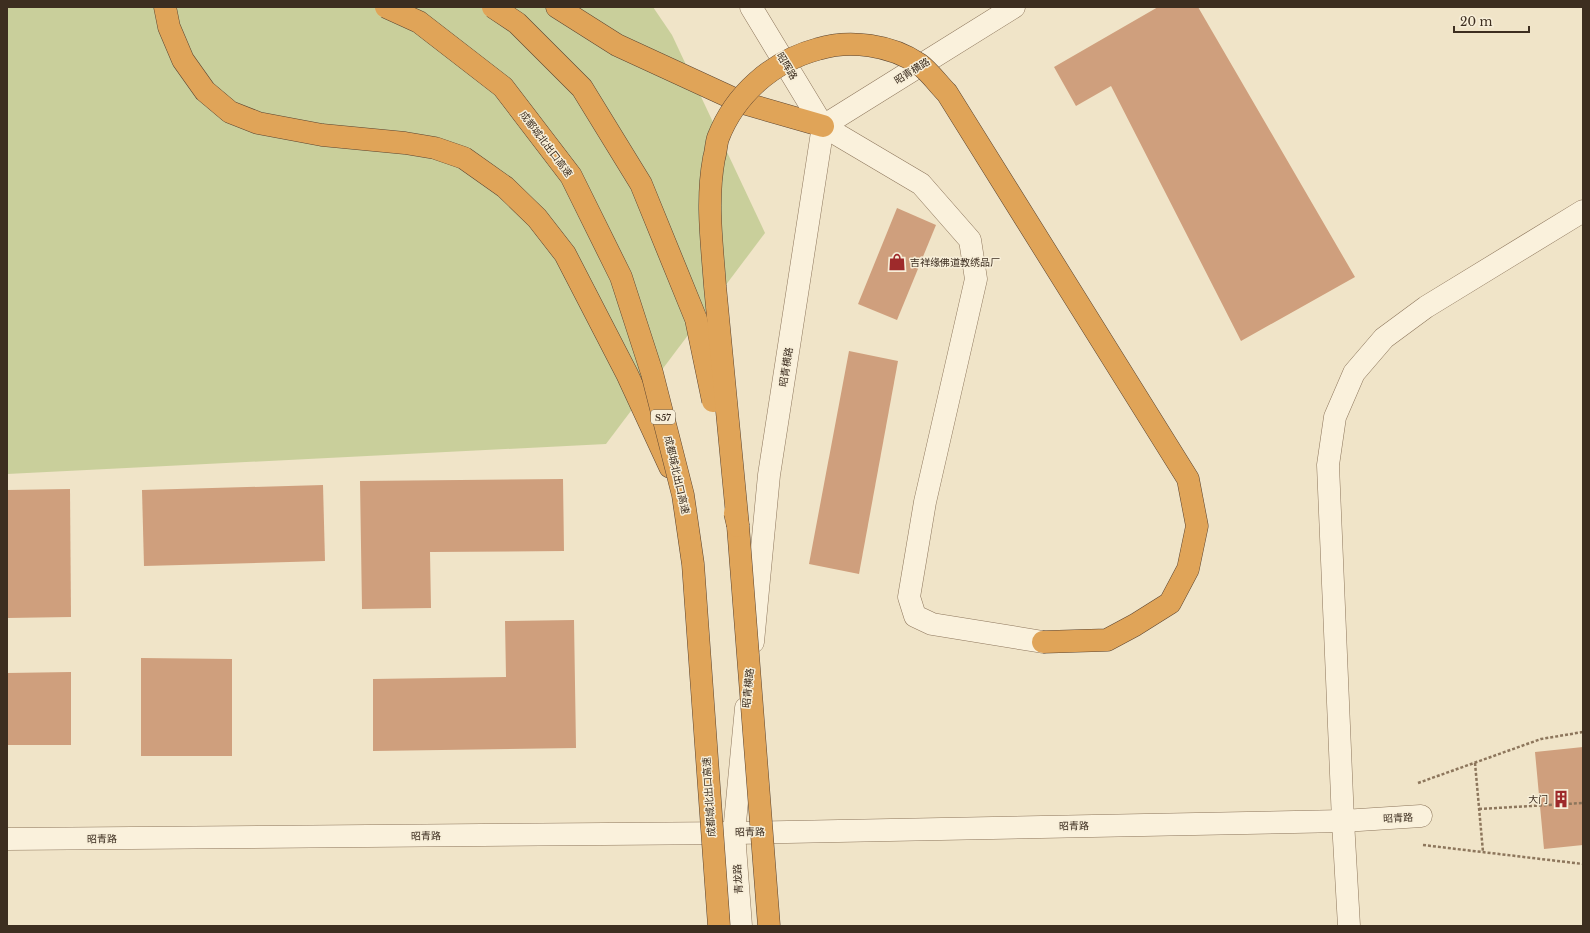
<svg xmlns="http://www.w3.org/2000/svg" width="1590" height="933" font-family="'Libre Baskerville','Noto Sans SC',serif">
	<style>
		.green { fill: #c9cf9b }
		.building { fill: #cf9f7d }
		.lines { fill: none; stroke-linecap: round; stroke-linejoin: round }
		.minor-casing { stroke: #8d765c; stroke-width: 23 }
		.highway-casing { stroke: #5b4430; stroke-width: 23 }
		.path { stroke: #8d765c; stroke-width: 2.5; stroke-dasharray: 3 2; stroke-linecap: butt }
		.minor { stroke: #faf1dc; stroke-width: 22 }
		.highway { stroke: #e0a458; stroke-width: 22 }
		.highway-bridge-casing { stroke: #5b4430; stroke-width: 23; stroke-linecap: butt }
		.highway-bridge { stroke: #e0a458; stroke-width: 22 }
		.labels { text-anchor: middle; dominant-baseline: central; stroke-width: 3; stroke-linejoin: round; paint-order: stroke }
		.shield { fill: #f7eed8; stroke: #756857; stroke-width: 1 }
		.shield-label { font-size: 9px; font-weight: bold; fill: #3d2e20 }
		.street-label { font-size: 10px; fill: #3d2e20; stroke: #f7eed8 }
		.poi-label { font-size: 10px; fill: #3d2e20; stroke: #f7eed8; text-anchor: start }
	</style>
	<rect width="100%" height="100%" fill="#f0e4c8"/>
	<!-- green -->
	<path class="green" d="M7,7H653L672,35L765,233L606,444L7,474Z"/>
	<!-- building -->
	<g class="building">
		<path d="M1158,7H1198L1355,277L1241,341L1111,86L1076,106L1054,67Z"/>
		<path d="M897,208L936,225L897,320L858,304Z"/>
		<path d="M849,351L898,361L859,574L809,564Z"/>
		<path d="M563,479L564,551L430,552L431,608L362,609L360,481Z"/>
		<path d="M323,485L325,561L144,566L142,490Z"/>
		<path d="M70,489L71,617L7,618V490Z"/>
		<path d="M574,620L576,748L373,751V679L506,677L505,621Z"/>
		<path d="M141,658L232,659V756H141Z"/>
		<path d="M71,672V745H7V673Z"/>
		<path d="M1583,747V845L1544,849L1535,752Z"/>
	</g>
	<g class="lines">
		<!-- minor casing -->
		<g class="minor-casing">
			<g id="minor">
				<path d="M751,7L823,126L921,184L970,240L976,279L925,502L909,597L915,616L932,624L1043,642"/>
				<path d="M753,642L769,475L823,126L1014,7"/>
				<path d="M7,839L734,833L1343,821L1421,816"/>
				<path d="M741,926L734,833L746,708"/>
				<path d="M1349,926L1343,821L1328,465L1335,417L1354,373L1384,338L1426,307L1583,211"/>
			</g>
		</g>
		<!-- highway casing -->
		<g class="highway-casing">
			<g id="highway">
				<path d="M165,7L169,27L183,60L205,91L230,112L258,123L322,135L405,143L435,148L464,158L505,187L537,218L565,254L627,374L670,467"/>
				<path d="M557,7L617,45L743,103L823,126"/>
			</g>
		</g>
		<!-- path -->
		<g class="path">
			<path d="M1475,763L1483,852"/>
			<path d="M1418,783L1541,739L1583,732"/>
			<path d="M1479,809L1583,803"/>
			<path d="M1423,845L1583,864"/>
		</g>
		<!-- minor -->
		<use href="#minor" class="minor"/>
		<!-- highway -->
		<use href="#highway" class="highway"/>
		<!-- highway-bridge casing -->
		<g class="highway-bridge-casing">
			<g id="highway-bridge">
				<path d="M386,7L419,22L503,87L571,176L621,277L652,373L683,495L693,564L719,926"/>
				<path d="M493,7L517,23L582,88L641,184L696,319L713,401"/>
				<path d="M735,513L738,526L769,926"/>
				<path d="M738,526C730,446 722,366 715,286C712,244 706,201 714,158C716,152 716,144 718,138C735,94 773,61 818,49C850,39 891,45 919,64C929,71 938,84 947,93L1188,479L1197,526L1188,569L1170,603L1135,625L1107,640L1043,642"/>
			</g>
		</g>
		<!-- highway-bridge -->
		<use href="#highway-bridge" class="highway-bridge"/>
	</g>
	<!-- icons -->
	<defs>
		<g id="shop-bare" transform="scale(1.38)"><path d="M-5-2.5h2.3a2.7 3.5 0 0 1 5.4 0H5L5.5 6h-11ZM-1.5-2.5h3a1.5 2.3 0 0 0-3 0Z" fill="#9e2a2b" stroke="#f7eed8" stroke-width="2.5" paint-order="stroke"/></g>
		<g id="building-bare" transform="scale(1.38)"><path d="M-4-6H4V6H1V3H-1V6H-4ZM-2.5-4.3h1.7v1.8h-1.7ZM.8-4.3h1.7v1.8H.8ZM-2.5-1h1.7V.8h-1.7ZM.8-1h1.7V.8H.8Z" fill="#9e2a2b" stroke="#f7eed8" stroke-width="2.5" paint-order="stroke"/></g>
	</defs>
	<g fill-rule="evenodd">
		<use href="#shop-bare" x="897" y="262"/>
		<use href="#building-bare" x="1561" y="799"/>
	</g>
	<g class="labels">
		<!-- shield labels -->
		<rect class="shield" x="651" y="410" width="24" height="14" rx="3"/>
		<g class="shield-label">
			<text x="663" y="417">S57</text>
		</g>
		<!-- street labels -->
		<g class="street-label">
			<text transform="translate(787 66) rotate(59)">昭晖路</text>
			<text transform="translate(912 71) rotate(-32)">昭青横路</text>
			<text transform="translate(546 144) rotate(53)">成都城北出口高速</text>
			<text transform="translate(786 367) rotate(-81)">昭青横路</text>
			<text transform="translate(677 475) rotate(77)">成都城北出口高速</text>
			<text transform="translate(748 688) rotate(-84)">昭青横路</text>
			<text transform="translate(709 797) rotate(-94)">成都城北出口高速</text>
			<text transform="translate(1398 818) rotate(-3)">昭青路</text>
			<text transform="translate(1074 826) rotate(-1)">昭青路</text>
			<text transform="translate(750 832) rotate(-1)">昭青路</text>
			<text transform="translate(426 836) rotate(-1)">昭青路</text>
			<text transform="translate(102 839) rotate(-1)">昭青路</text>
			<text transform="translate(738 879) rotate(-94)">青龙路</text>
		</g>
		<!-- poi labels -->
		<g class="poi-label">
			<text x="910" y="262">吉祥缘佛道教绣品厂</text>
			<text x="1548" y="799" text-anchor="end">大门</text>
		</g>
	</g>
	<!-- border -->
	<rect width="1590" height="933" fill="none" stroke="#3d2e20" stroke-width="16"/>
	<!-- scale -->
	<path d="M1454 26v6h75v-6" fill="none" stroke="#3d2e20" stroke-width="2"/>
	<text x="1460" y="26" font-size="12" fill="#3d2e20" stroke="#f7eed8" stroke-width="3" paint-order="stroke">20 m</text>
</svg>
